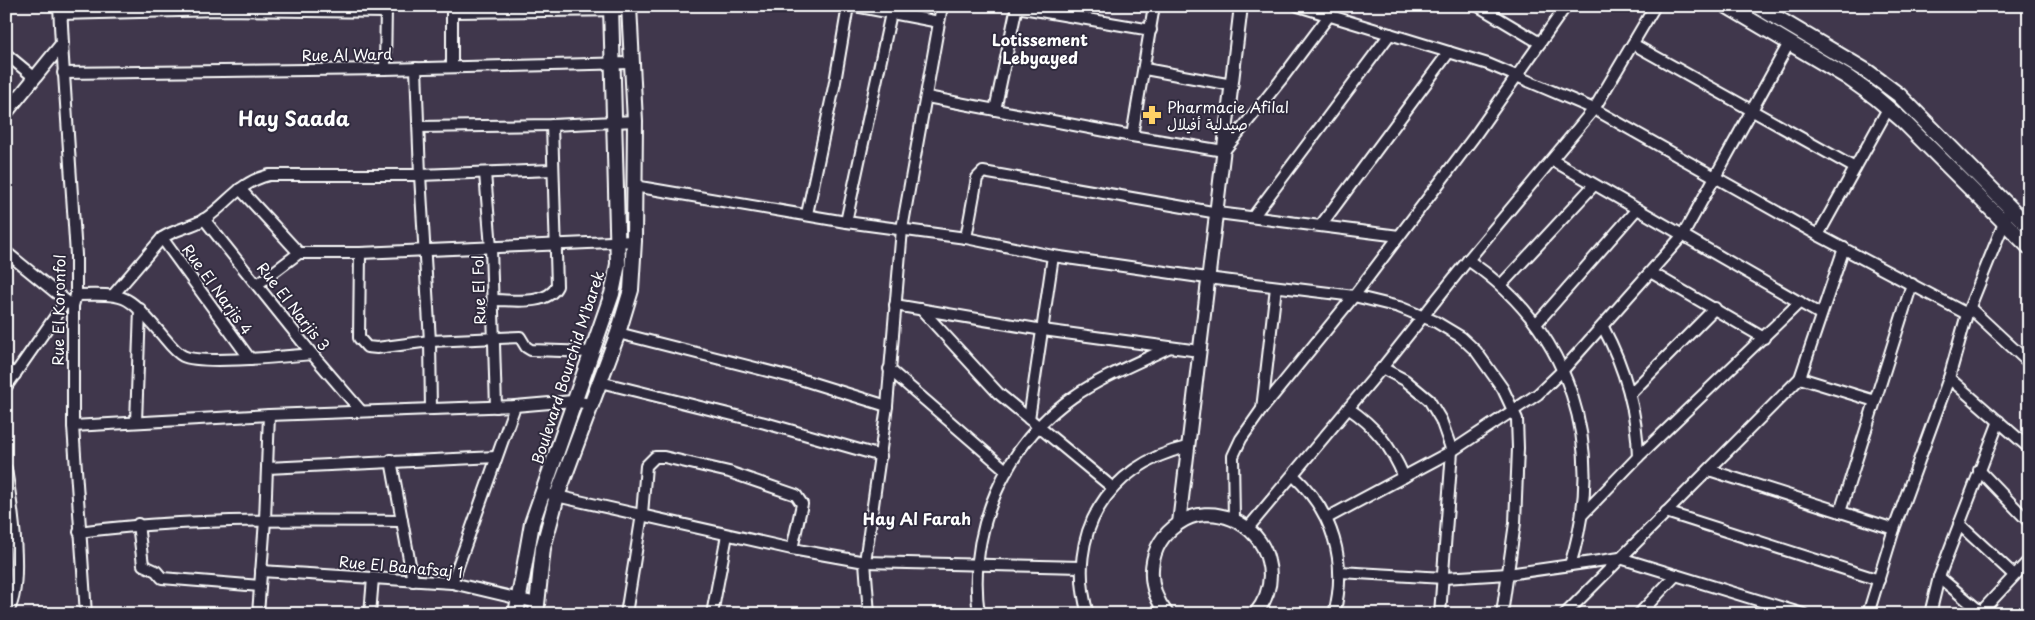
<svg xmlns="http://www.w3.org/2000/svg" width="2035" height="620" font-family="'Playpen Sans','Playpen Sans Arabic',sans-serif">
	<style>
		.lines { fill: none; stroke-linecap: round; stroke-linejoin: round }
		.minor-casing { stroke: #fff; stroke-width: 14 }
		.tertiary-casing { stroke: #fff; stroke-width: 16 }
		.secondary-casing { stroke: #fff; stroke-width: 18 }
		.minor { stroke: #2f2a3d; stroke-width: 10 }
		.tertiary { stroke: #2f2a3d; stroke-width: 12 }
		.secondary { stroke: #2f2a3d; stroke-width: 14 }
		.labels { text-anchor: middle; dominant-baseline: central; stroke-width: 4; stroke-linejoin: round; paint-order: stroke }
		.street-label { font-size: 15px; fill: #fff; stroke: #2f2a3d }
		.poi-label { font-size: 15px; fill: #fff; stroke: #2f2a3d; text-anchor: start }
		.neighbourhood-label { font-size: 16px; font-weight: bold; fill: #fff; stroke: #2f2a3d }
		.district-label { font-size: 20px; font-weight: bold; fill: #fff; stroke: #2f2a3d }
	</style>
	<rect width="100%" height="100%" fill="#40374c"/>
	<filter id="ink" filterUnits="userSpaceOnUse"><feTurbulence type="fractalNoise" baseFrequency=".02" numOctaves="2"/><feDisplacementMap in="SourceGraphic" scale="10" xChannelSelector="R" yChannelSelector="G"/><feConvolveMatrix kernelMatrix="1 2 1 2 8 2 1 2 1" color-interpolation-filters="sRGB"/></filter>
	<g filter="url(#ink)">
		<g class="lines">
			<!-- minor casing -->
			<g class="minor-casing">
				<g id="minor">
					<path d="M855,6L939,22"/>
					<path d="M1298,6L1488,64L1594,109L1818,235L1967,314"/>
					<path d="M1478,6L1540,43"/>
					<path d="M1017,7L1151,30"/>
					<path d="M452,8V67"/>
					<path d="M452,12L629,10"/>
					<path d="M60,14L219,10L386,12"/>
					<path d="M62,44L76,255V295L73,306V426L86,614"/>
					<path d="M1633,44L1855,168"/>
					<path d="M6,54L35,78"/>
					<path d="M416,68L420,175L430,341L431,409"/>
					<path d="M385,69L386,7"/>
					<path d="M1145,69L1232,85"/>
					<path d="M63,73L385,69L631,63"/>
					<path d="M927,97L1132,136L1224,151L1280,81L1328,17L1331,6"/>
					<path d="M995,110L1017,6"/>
					<path d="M419,127L552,125L635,121"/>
					<path d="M1132,136L1154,6"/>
					<path d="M1552,160L1820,314"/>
					<path d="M485,173L491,248L496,407"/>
					<path d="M634,186L846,222L966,238L1053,256L1207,278L1354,296L1399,307L1436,322L1461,337L1476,351L1503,389L1517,419L1518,448L1515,523L1502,614"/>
					<path d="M240,189L299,253"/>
					<path d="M807,214L835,82L848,6"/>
					<path d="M1253,217L1390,34"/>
					<path d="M204,219L312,354L361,411"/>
					<path d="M846,222L891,13"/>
					<path d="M1321,225L1449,52"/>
					<path d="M1818,235L1889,107"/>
					<path d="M162,238L250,359"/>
					<path d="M966,238L977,178L983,172L1218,213L1399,236"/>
					<path d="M6,252L71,305"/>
					<path d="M360,253L359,338L367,347L377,348L430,341L520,337L526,347L531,350L592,352"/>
					<path d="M1468,260C1572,331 1607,447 1570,565"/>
					<path d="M1652,273L1764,338"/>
					<path d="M258,284L299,253H360L634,241"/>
					<path d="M1501,285L1594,185"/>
					<path d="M114,294L162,238C175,229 192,227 205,219C230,202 238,183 269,175H420L552,170"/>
					<path d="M76,295C130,294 126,294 162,335C168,342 175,352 183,356C201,365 289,356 312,354"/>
					<path d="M494,300C513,300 547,306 557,286L552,125"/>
					<path d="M895,305L1043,330L1199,351"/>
					<path d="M1970,308L2029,363"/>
					<path d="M921,309L998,393L1113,488"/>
					<path d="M1536,324L1637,209"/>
					<path d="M1603,327C1625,368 1637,410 1638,457"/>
					<path d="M618,333L803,380L887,406"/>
					<path d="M6,368L15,375"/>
					<path d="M1382,368L1405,380L1429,400L1441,420L1452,451L1440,614"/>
					<path d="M889,369L1007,471"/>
					<path d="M1800,378L1875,401"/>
					<path d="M1949,378L2029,448"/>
					<path d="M600,382L765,423L881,456"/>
					<path d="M6,387L66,301"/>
					<path d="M1630,394L1715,308"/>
					<path d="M1348,408C1375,426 1391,446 1404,477"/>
					<path d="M1262,409L1276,287"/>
					<path d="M1029,419L1053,256"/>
					<path d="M136,422L140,309"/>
					<path d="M73,426L269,415L515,406L573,401L590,404"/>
					<path d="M391,460L413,581"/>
					<path d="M267,468L496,457"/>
					<path d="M6,469C11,500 26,590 6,614"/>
					<path d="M1709,470L1894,529"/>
					<path d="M1979,470L2029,522"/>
					<path d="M1293,475C1333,512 1348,561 1334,614"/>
					<path d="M552,495L792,549L865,562L1081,567"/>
					<path d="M1666,512L1879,580"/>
					<path d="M1840,512L1912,284"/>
					<path d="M1583,514L1638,457L1800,302"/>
					<path d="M1327,518L1452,451L1538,394L1563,370L1683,235L1789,43"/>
					<path d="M1234,519L1233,456L1241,439L1262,409L1354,296L1474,137L1566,6"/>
					<path d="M138,524L143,565L156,571L162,578L260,586"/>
					<path d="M1959,524L2014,575"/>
					<path d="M1248,528L1382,368L1468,260L1594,109L1655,6"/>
					<path d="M79,532C186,518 294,520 402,521"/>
					<path d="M261,571L452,583L537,603"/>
					<path d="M1340,572L1444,578L1508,574L1620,558L1803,614"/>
					<path d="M1939,577L1981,612"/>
					<path d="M452,583L515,406"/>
					<path d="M258,614L265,520L269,415"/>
					<path d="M370,614L373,578"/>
					<path d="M626,614L642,514L646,466L655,457H664L729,472L796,495L802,504L792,549"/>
					<path d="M712,614L727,535"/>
					<path d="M869,614L865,562L887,406L902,229L942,6"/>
					<path d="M979,614C967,532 1005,444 1073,397C1102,377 1137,363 1168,348"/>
					<path d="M1088,614C1065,535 1107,465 1187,447"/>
					<path d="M1565,614L1800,378L1844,248"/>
					<path d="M1639,614L1676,575"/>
					<path d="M1868,614L1894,529L1949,378L1967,314L2010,208"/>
					<path d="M1930,614L1939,577L1999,421"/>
					<path d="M1979,614L2029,560"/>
				</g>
			</g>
			<!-- tertiary casing -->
			<g class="tertiary-casing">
				<g id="tertiary">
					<path d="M6,113L62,44L60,6"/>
					<path d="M1179,523L1241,6"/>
					<path d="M1167,614C1144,585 1147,545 1178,524C1211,500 1260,523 1268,561C1273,580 1268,598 1255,614"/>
				</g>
			</g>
			<!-- secondary casing -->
			<g class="secondary-casing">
				<g id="secondary">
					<path d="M1727,6L1847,77L1875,97L1902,120L2029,247"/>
					<path d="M1757,6L1868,72L1899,95L2029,227"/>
					<path d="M516,614L532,523L612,294L618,264L611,6"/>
					<path d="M536,614L543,548L557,496L618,333L631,290L634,241L635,121L629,6"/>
				</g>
			</g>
			<!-- minor -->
			<use href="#minor" class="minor"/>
			<!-- tertiary -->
			<use href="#tertiary" class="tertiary"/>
			<!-- secondary -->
			<use href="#secondary" class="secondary"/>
		</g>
	</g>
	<!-- icons -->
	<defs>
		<g id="pharmacy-bare" transform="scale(1.5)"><path d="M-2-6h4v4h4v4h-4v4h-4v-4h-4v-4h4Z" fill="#ffd166" stroke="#2f2a3d" stroke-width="2.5" paint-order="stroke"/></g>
	</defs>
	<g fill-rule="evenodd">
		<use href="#pharmacy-bare" x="1152" y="115"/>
	</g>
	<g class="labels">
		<!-- street labels -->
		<g class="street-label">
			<text transform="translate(347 54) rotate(-1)">Rue Al Ward</text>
			<text transform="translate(218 289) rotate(54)">Rue El Narjis 4</text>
			<text transform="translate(478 290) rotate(-92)">Rue El Fol</text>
			<text transform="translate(294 306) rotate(52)">Rue El Narjis 3</text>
			<text transform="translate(58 310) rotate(-89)">Rue El Koronfol</text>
			<text transform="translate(567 367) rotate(-72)">Boulevard Bourchid M'barek</text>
			<text transform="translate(401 566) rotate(5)">Rue El Banafsaj 1</text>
		</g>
		<!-- poi labels -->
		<g class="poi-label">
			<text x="1167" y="106">Pharmacie Afilal<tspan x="1167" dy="17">صيدلية أفيلال</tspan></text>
		</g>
		<!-- neighbourhood labels -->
		<g class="neighbourhood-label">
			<text x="1040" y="39">Lotissement<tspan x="1040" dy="18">Lebyayed</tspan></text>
			<text x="917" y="518">Hay Al Farah</text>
		</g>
		<!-- district labels -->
		<g class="district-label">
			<text x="294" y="118">Hay Saada</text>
		</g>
	</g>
	<!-- margin -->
	<rect width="2035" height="620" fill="none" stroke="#2f2a3d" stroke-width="25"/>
	<rect x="12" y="12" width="2010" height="595" fill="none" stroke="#fff" stroke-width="2" filter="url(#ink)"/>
</svg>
